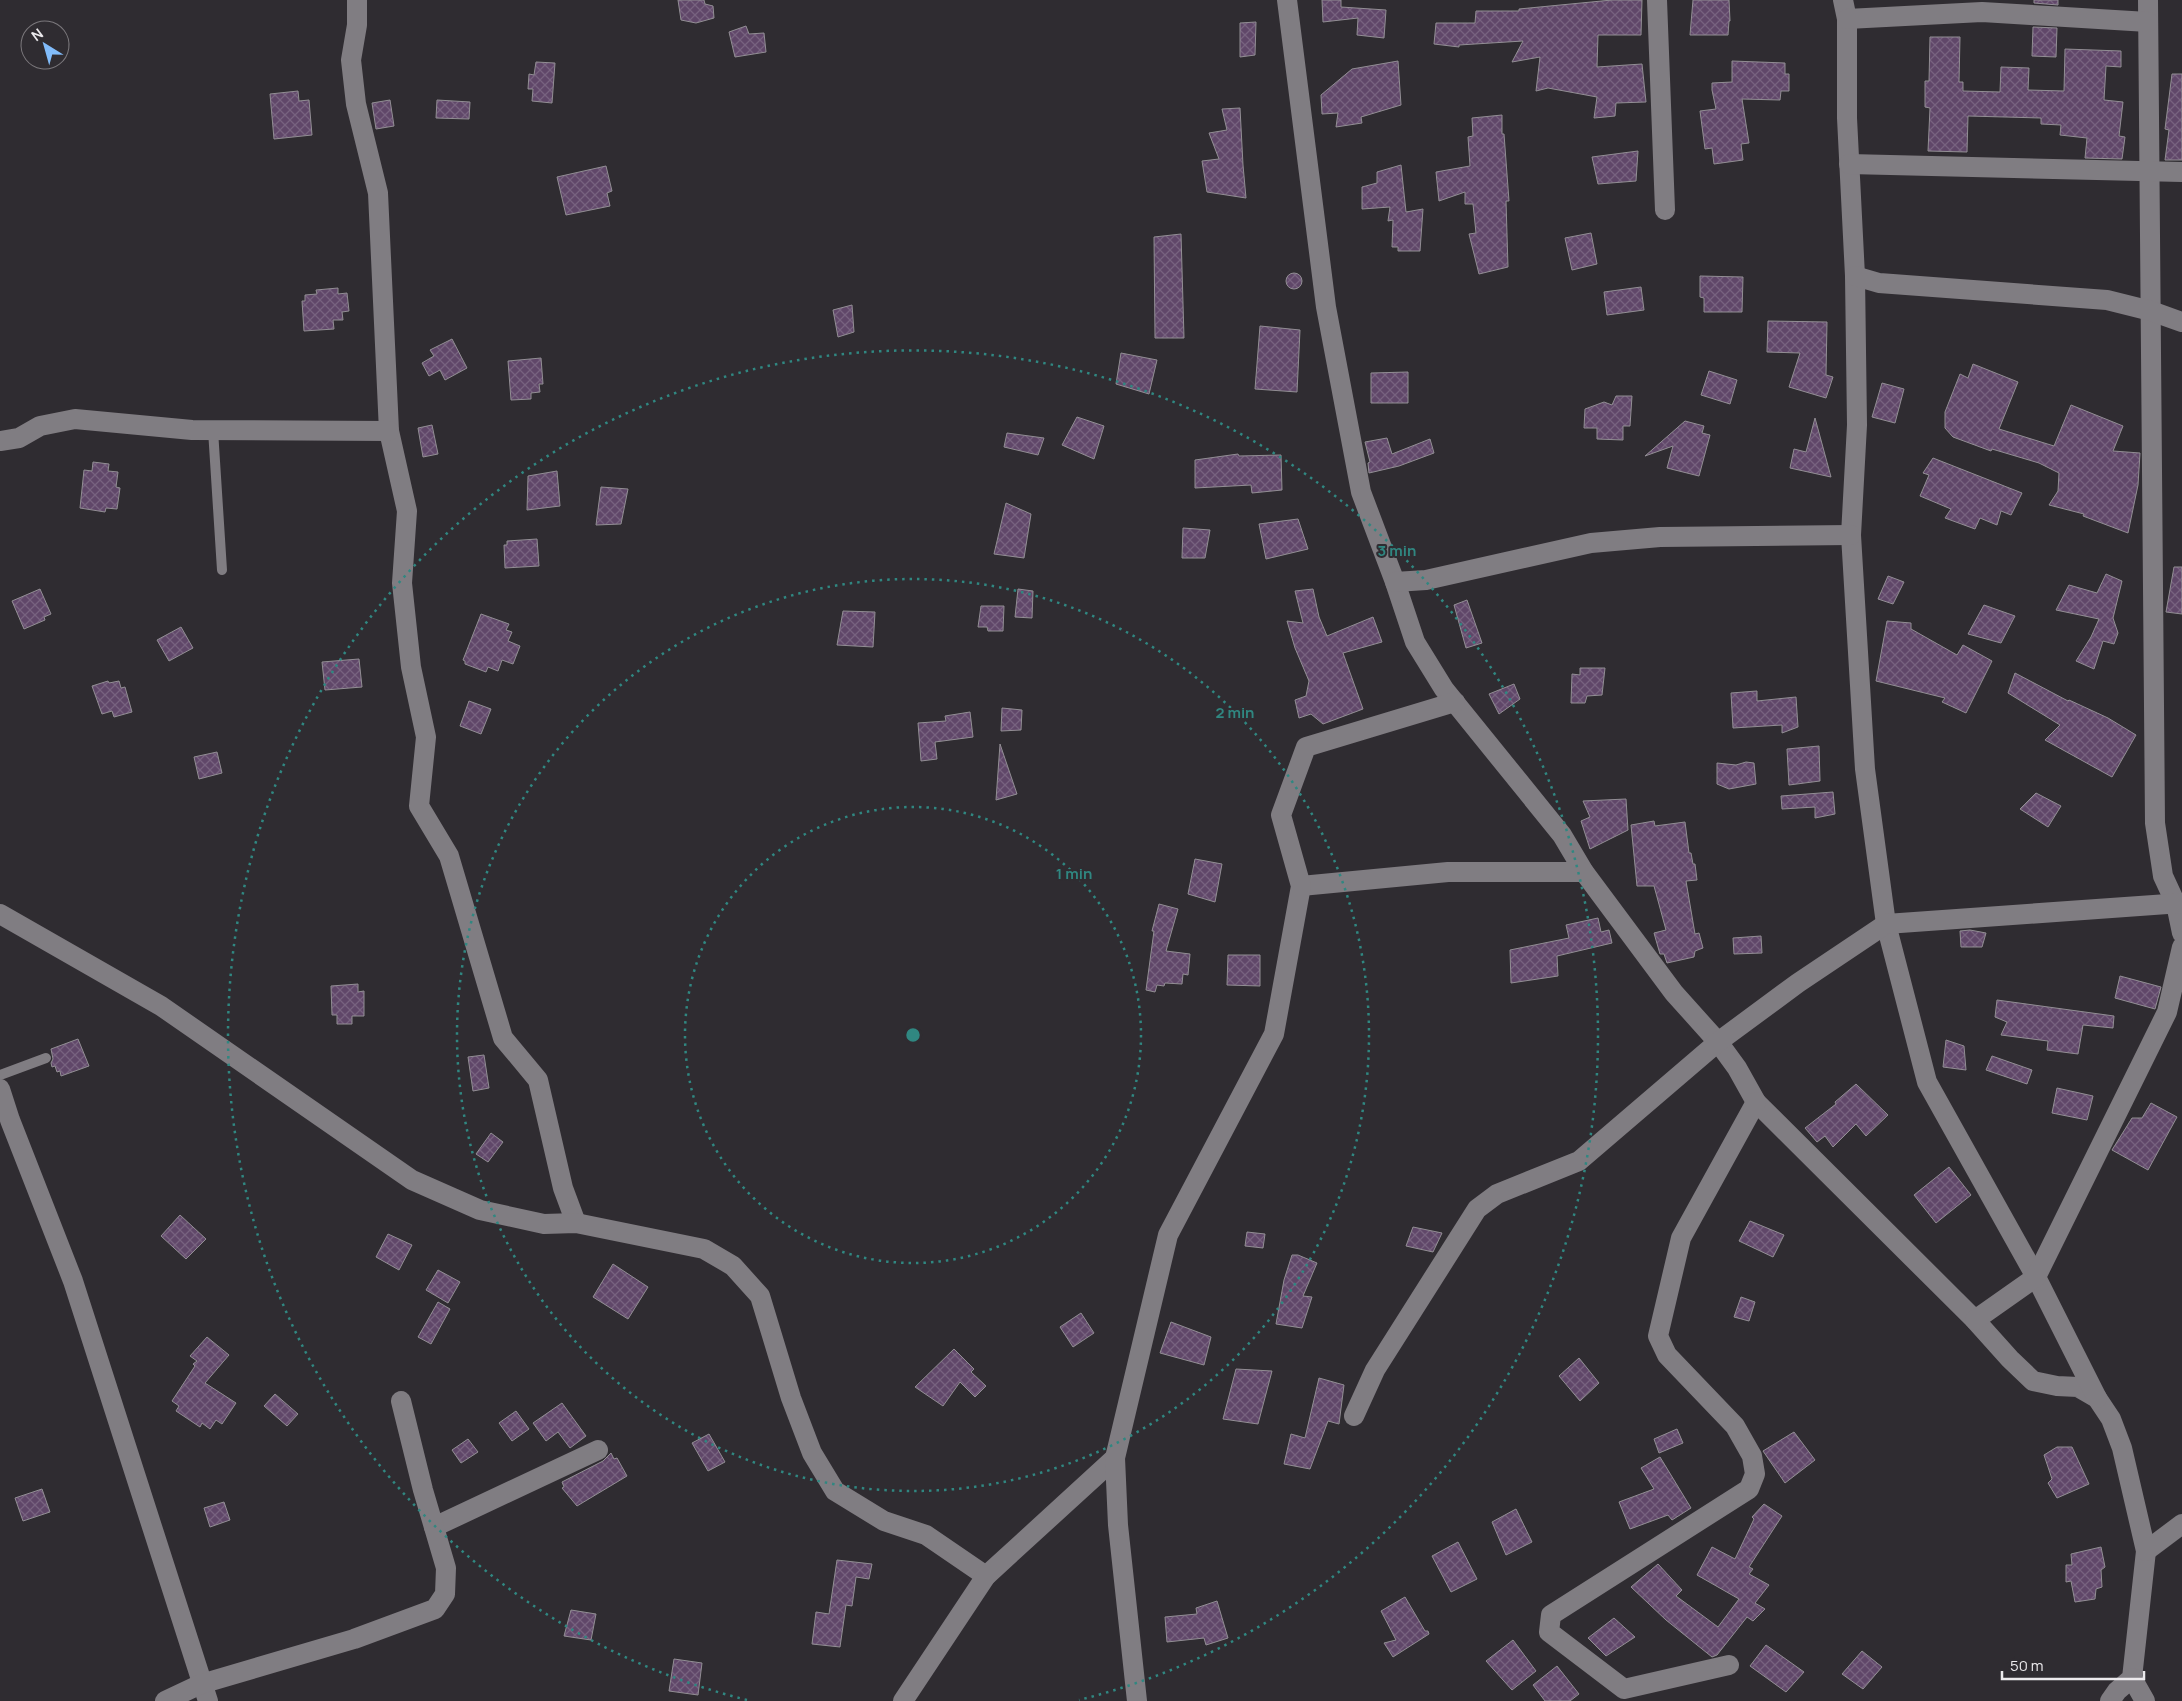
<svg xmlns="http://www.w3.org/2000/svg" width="2182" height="1701" font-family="Manrope,sans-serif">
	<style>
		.building { fill: url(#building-cross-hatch); stroke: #928e94 }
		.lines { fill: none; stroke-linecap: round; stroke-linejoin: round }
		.lane { stroke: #807d82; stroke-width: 10 }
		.street { stroke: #807d82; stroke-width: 20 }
		.ring { fill: none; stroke: #308781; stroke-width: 2.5; stroke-dasharray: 2.5 5 }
		.centre { fill: #308781; stroke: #2f2c31; stroke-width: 2.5 }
		.ring-label { font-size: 15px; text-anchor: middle; font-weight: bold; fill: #308781; stroke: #2f2c31; stroke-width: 4; stroke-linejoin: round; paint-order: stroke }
	</style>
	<defs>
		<pattern id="building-cross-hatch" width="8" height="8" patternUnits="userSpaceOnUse" patternTransform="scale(1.25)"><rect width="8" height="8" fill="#604769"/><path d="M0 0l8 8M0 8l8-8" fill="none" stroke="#77627f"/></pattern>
	</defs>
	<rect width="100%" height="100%" fill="#2f2c31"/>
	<!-- building -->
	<g class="building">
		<path d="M678,0H704L705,4L713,6L714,18L696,23L681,20Z"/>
		<path d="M1322,0H1341V7L1386,10L1384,38L1357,35L1358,18L1323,22Z"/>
		<path d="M1612,0H1642L1641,35H1598L1597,67L1642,64L1646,102L1616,103L1615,116L1594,118L1597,97L1548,88L1536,91L1540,57L1512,62L1523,41L1459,45V47L1434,44L1436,23H1475L1476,11H1519V9Z"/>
		<path d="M1693,0H1729L1730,21H1729L1728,35H1690Z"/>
		<path d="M2034,0H2058V5L2034,3Z"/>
		<path d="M1256,22L1255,55L1240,57V23Z"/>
		<path d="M746,26L749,34L764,33L766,52L735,57L729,32Z"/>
		<path d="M2033,27L2057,28L2056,57L2032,56Z"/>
		<path d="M1930,37H1960L1959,82H1963V91L2000,92L2001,67L2029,68L2028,90L2064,91L2065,49L2121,51V67L2106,66L2104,100L2123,102L2119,136L2125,137L2122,159L2085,158L2087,138L2060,135L2061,125L2041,124V118L1968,116L1967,152L1928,151L1930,108L1925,107V81H1929Z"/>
		<path d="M1398,61L1401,105L1361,117L1362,123L1336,127L1338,113L1322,114L1321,95L1352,69Z"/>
		<path d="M1732,61L1785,63V74H1789V91H1781L1780,100L1742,99L1749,143L1741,144L1743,160L1714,164L1712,148L1705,149L1700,111L1716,109L1712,90V83L1732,82Z"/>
		<path d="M536,62L555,63L552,103L532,101L533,89H528L529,74L534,75Z"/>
		<path d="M2172,74H2182V160H2165L2169,130L2165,129Z"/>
		<path d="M298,91L299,101L309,100L312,135L274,139L270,94Z"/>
		<path d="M390,100L394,126L376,129L372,103Z"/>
		<path d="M437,100L470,102L469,119L436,118Z"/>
		<path d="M1240,108L1243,165L1246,198L1207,192L1202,161L1219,159L1209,133L1227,130L1222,109Z"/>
		<path d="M1502,115V134H1504L1509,201H1506L1508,267L1479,274L1469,234L1476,233L1473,204H1465V192L1439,201L1436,172L1470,166L1468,137L1473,136L1472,118Z"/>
		<path d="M1638,151L1636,181L1598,184L1592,157Z"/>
		<path d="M1401,165L1406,212L1423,209L1420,251H1398V247H1392L1393,220L1388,221L1390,207L1362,209V187L1377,183V172Z"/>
		<path d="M606,166L612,191L607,193L610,206L566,215L557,177Z"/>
		<path d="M1591,233L1597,264L1572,270L1565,238Z"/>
		<path d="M1181,234L1184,338H1155L1154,237Z"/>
		<circle cx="1294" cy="281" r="8"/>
		<path d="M1700,276L1743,277L1742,312H1704V298L1700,297Z"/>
		<path d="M1641,287L1644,310L1607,315L1604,292Z"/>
		<path d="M338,288V294L347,293L349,311L342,312L343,320H333L334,329L304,331L302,301H305V295L317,294L316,290Z"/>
		<path d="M852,305L854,332L838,337L833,310Z"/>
		<path d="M1768,321L1827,322L1826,375L1833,377L1826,398L1789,387L1800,353L1767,352Z"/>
		<path d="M1260,326L1300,330L1297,392L1255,389Z"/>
		<path d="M452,339L467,368L445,380L440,370L429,376L422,363L434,356L430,350Z"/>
		<path d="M1121,353L1157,360L1149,394L1116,384Z"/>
		<path d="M541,358L543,384H539L540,392L531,393V399L511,400L508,361Z"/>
		<path d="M1973,364L2018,382L1999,429L2054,446L2071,405L2123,426L2113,451L2140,453L2138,485L2128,533L2083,516L2084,514L2049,505L2058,491L2059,473L2039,463L1992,449L1991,451L1953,437L1945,428V412L1960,374L1968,378Z"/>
		<path d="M1709,371L1737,380L1730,404L1701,395Z"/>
		<path d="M1408,372V403H1371V373Z"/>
		<path d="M1882,383L1904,389L1895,423L1872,417Z"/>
		<path d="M1616,396H1632L1630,426H1623V440L1597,439V428H1584L1585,409L1604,402L1612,405Z"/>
		<path d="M1077,417L1104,426L1094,459L1062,445Z"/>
		<path d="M1815,418L1831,477L1790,468L1794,449L1806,452Z"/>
		<path d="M1685,421L1704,426L1702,433L1710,435L1699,476L1667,468L1673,446L1645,456Z"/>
		<path d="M432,425L438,454L423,457L418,428Z"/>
		<path d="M1007,433L1044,438L1038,455L1004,447Z"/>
		<path d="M1387,438L1392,454L1430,439L1434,453L1399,466L1369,473L1368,463L1370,462L1365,442Z"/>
		<path d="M1238,454L1239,456L1281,455L1282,490L1252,493L1251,485L1195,488V460Z"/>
		<path d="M1933,458L2022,493L2011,515L2001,511L1997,525L1980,518L1975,529L1945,518L1951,509L1920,496L1929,475L1923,473Z"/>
		<path d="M93,462L109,464L108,471L118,472L116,487L120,488L117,509L106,508L105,512L80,508L84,470L92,471Z"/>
		<path d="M557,471L560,506L527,510L528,476Z"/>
		<path d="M601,487L628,489L621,524L596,525Z"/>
		<path d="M1006,503L1031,514L1024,558L994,554Z"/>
		<path d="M1298,519L1308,549L1266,559L1259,524Z"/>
		<path d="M1183,528L1210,530L1205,558H1182Z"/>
		<path d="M537,539L539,566L505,568L504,545H507V541Z"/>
		<path d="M2174,567H2182V614L2166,612Z"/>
		<path d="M2106,574L2122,581L2113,618L2118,633L2114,644L2103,641L2094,669L2076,661L2091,637L2099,619L2056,610L2069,585L2097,593Z"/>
		<path d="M1888,576L1904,582L1893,604L1878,599Z"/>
		<path d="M40,589L51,614L44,617L45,620L24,629L12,601Z"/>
		<path d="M1018,589L1033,591L1032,618L1015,617Z"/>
		<path d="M1313,589L1319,617L1327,636L1373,617L1382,642L1343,653L1363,709L1323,724L1311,714L1299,718L1295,700L1306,696L1309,681L1295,648L1287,621L1303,623L1295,591Z"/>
		<path d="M1467,600L1482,643L1466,648L1454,605Z"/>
		<path d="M1984,605L2015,616L2001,643L1968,634Z"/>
		<path d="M981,606H1004L1003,631H988L987,627H978Z"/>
		<path d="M843,611L875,612L873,647L837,645Z"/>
		<path d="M481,614L509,624L506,630L512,632L508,641L520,646L513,664L502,660L498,671L488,667L486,672L465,664V661L463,660Z"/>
		<path d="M1887,621L1911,623V629L1957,655L1963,645L1992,661L1966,713L1942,702L1945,698L1876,681Z"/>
		<path d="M181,627L193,648L169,661L157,640Z"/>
		<path d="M359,659L362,687L325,690L322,662Z"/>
		<path d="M1580,668H1605L1602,695L1587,696L1585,703H1571L1572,674L1580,675Z"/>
		<path d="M2015,673L2068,701L2069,700L2108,718L2136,735L2112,777L2045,740L2060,725L2008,693Z"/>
		<path d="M108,681L109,683L119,681L121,688L125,687L132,712L114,717L112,711L102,714L92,686Z"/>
		<path d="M1514,684L1520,699L1499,714L1489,694Z"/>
		<path d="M1757,691V701L1796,697L1798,727L1782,733V725L1733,728L1731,693Z"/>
		<path d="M469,701L491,709L481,734L460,726Z"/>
		<path d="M1002,708L1022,710L1021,730L1001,731Z"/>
		<path d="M970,712L973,737L935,742L937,759L921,761L918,723L946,721L945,716Z"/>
		<path d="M1000,744L1017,794L996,800Z"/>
		<path d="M1819,746L1820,781L1789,785L1787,749Z"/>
		<path d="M217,752L222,773L199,779L194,757Z"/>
		<path d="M1746,762L1754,763L1756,784L1729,789L1717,784V763L1736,765Z"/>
		<path d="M1833,792L1835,814L1815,818V807L1782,809L1781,796Z"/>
		<path d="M2036,793L2061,806L2048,827L2020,809Z"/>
		<path d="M1626,799L1628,830L1590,849L1581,821L1590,817L1583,801Z"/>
		<path d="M1654,821L1655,826L1685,822L1689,853H1691L1693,864H1695L1697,880L1686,881L1695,934L1699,933L1703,948L1695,951L1694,957L1667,963L1664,954H1660L1654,933L1666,930L1654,886H1637L1631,825Z"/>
		<path d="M1195,859L1222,864L1215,902L1188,894Z"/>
		<path d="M1159,904L1178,909L1166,951L1190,954L1188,975L1183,974L1182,984L1165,983L1164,986L1157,985L1155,992L1146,990L1154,931H1152Z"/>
		<path d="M1598,918L1601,932L1609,930L1612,943L1557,956L1558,976L1511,983L1510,950L1569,938L1566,925Z"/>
		<path d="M1970,930L1986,933L1982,947H1961L1960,931Z"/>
		<path d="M1761,936L1762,953L1734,954L1733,938Z"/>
		<path d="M1228,955H1260V986L1227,985Z"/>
		<path d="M2120,976L2161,987L2155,1009L2115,998Z"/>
		<path d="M358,984V992L364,991V1016H352V1024H337V1015H332L331,986Z"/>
		<path d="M1997,1000L2114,1016L2113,1028L2083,1025L2078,1054L2047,1050L2048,1041L2001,1035L2007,1022L1995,1017Z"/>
		<path d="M78,1039L89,1066L61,1076L60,1071L57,1072L55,1066L52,1067L51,1063L53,1059L51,1049Z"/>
		<path d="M1946,1040L1964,1046L1966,1070L1943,1067Z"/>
		<path d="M484,1055L489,1088L473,1091L468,1057Z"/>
		<path d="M1992,1056L2032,1070L2027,1084L1986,1070Z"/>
		<path d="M1856,1084L1888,1115L1866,1136L1856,1124L1833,1147L1825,1136L1817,1142L1805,1128L1836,1104L1835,1102Z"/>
		<path d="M2057,1088L2093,1096L2087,1120L2052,1113Z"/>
		<path d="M2151,1103L2177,1117L2148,1170L2112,1150L2132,1118H2142Z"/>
		<path d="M491,1133L503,1142L488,1162L476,1154Z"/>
		<path d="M1949,1167L1971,1195L1936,1223L1914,1195Z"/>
		<path d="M180,1215L206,1239L186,1259L161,1236Z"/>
		<path d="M1750,1221L1784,1235L1773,1257L1739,1241Z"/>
		<path d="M1413,1227L1442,1233L1433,1252L1406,1246Z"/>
		<path d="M1247,1232L1265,1234L1263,1248L1245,1246Z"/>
		<path d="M388,1234L412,1245L399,1270L376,1257Z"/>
		<path d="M1292,1255H1298L1317,1263L1303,1296L1312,1297L1302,1328L1276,1324L1284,1280Z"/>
		<path d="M613,1264L648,1287L628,1319L593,1297Z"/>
		<path d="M438,1270L460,1282L448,1303L426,1290Z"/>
		<path d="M1741,1297L1755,1302L1749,1321L1734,1317Z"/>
		<path d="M438,1302L450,1309L431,1344L418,1337Z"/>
		<path d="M1081,1313L1094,1333L1073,1347L1060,1327Z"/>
		<path d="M1171,1322L1211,1337L1204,1365L1160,1353Z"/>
		<path d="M207,1337L229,1355L205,1383L236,1403L222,1424L216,1420L210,1429L202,1423L200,1427L176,1411L179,1406L172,1401L195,1366L193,1364L197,1361L190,1356Z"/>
		<path d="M954,1349L974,1369L971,1372L986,1386L975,1397L960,1382L943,1406L915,1387Z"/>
		<path d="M1579,1358L1599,1383L1580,1401L1559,1376Z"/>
		<path d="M1236,1369L1272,1371L1258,1424L1223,1419Z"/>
		<path d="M1319,1378L1344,1385L1339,1424L1328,1421L1310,1469L1284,1464L1291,1434L1305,1438Z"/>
		<path d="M275,1394L298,1414L287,1426L264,1406Z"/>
		<path d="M562,1403L586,1436L570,1448L558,1432L546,1441L533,1423Z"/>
		<path d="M516,1411L529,1429L512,1441L499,1423Z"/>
		<path d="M1677,1429L1683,1443L1659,1453L1654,1439Z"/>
		<path d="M1794,1432L1815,1460L1785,1483L1763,1451Z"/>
		<path d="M709,1434L725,1462L708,1471L692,1443Z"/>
		<path d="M468,1439L478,1452L461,1463L452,1450Z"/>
		<path d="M2057,1447H2072L2089,1484L2057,1498L2048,1483L2052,1479L2044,1455Z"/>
		<path d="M611,1453L614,1459L617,1458L627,1476L577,1506L562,1488L564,1487L562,1482L603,1461Z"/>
		<path d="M1660,1457L1691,1508L1672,1520L1668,1515L1630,1529L1619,1502L1654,1489L1641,1468Z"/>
		<path d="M42,1489L50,1512L23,1521L15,1498Z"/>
		<path d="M224,1502L230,1520L210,1527L204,1508Z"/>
		<path d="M1764,1504L1782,1516L1749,1567L1753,1569L1749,1574L1769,1585L1755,1603L1765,1609L1753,1621L1747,1617L1717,1655L1712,1657L1666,1620L1631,1587L1658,1564L1682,1590L1676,1596L1718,1627L1739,1599L1697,1575L1712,1547L1735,1559L1754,1519L1752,1517Z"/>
		<path d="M1516,1509L1532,1542L1506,1555L1492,1522Z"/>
		<path d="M1458,1542L1477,1579L1451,1592L1432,1556Z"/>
		<path d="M2101,1547L2105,1567L2101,1570L2102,1587L2096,1589L2095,1599L2075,1602L2071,1581L2066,1582V1565H2072L2071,1554Z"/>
		<path d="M837,1560L872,1564L869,1579L856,1577L852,1606L846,1605L840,1647L812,1644L816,1612L829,1614Z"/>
		<path d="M1405,1597L1425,1631H1428L1429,1634L1393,1657L1384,1643L1396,1640L1381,1611Z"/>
		<path d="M1217,1601L1228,1638L1206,1645L1204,1638L1167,1642L1165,1617L1197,1614L1196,1608Z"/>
		<path d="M571,1610L596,1614L591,1640L564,1636Z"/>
		<path d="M1614,1618L1635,1637L1606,1656L1588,1638Z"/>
		<path d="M1513,1640L1536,1671L1512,1690L1486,1661Z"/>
		<path d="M1766,1645L1804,1672L1786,1692L1750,1666Z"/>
		<path d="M1862,1651L1882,1667L1863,1689L1842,1674Z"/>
		<path d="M674,1659L702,1663L698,1695L669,1691Z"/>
		<path d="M1557,1666L1579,1694L1570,1701H1545L1533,1685Z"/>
	</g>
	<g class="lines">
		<!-- lane -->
		<g class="lane">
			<path d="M213,430L222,570"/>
			<path d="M0,1075L46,1058"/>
		</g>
		<!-- street -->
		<g class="street">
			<path d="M357,0V25L351,60L356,104L378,193L389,431L407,511L402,583L411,667L426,737L419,806L449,856L503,1038L538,1080L563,1188L576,1223"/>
			<path d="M1287,0L1326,307L1361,492L1395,582L1415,642L1444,689L1562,835L1584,872L1674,993L1718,1042L1737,1068L1756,1102L1975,1320L2010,1359L2033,1381L2057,1386L2078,1387L2097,1398L2111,1419L2122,1448L2146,1551L2132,1678L2117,1691L2110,1701"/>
			<path d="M1657,0L1665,210"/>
			<path d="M1843,0L1847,19V118L1855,276L1857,425L1851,535L1865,769L1886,924L1927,1082L2036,1277L2097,1398"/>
			<path d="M2148,0L2155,823L2163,876L2176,904L2182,933"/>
			<path d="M1847,19L1982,12L2148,22"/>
			<path d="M1849,164L2182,172"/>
			<path d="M1855,276L1879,283L2107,300L2151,311L2182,322"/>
			<path d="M0,441L19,438L40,426L75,419L192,430L389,431"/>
			<path d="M1395,582L1426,580L1591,543L1660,537L1851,535"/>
			<path d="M1301,886L1448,872H1584"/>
			<path d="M0,914L161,1006L412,1180L480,1210L544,1224L576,1223L704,1249L733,1266L760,1296L791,1398L812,1453L835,1491L884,1521L926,1535L986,1576"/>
			<path d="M0,1089L10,1120L73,1281L208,1701"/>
			<path d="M1975,1320L2036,1277L2167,1012L2182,947"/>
			<path d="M1354,1416L1375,1370L1477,1209L1497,1194L1579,1161L1718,1042L1798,983L1886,924L2182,903"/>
			<path d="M434,1527L598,1450"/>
			<path d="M2146,1551L2182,1524"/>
			<path d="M1729,1665L1624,1689L1549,1632L1551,1615L1749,1489L1755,1474L1752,1456L1735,1426L1667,1355L1658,1336L1681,1238L1756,1102"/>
			<path d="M2132,1678L2145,1701"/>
			<path d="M165,1701L201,1684L354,1639L435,1609L445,1594L446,1568L423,1490L401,1401"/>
			<path d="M903,1701L986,1576L1115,1458"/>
			<path d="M1137,1701L1118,1525L1115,1458L1168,1235L1274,1034L1301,886L1281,815L1306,747L1455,702"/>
		</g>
	</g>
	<!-- distance rings -->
	<g class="ring">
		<circle cx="913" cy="1035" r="228"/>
		<circle cx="913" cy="1035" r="456"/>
		<path d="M747 1700A685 685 0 1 1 1079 1700"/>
	</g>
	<circle cx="913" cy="1035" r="8" class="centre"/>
	<g class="ring-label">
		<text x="1397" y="556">3 min</text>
		<text x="1235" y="718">2 min</text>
		<text x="1074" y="879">1 min</text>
	</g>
	<!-- north arrow -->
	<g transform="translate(45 45) rotate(323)"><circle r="24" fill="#2f2c31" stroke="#7b787c"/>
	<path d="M0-4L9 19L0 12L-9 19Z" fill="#81bcfa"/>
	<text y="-8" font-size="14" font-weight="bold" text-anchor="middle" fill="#eceaed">N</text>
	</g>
	<!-- scale -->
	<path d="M2002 1671v8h142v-8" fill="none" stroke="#eceaed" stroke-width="2.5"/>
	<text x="2010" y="1671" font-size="15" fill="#eceaed" stroke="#2f2c31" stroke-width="4" paint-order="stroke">50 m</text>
</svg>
